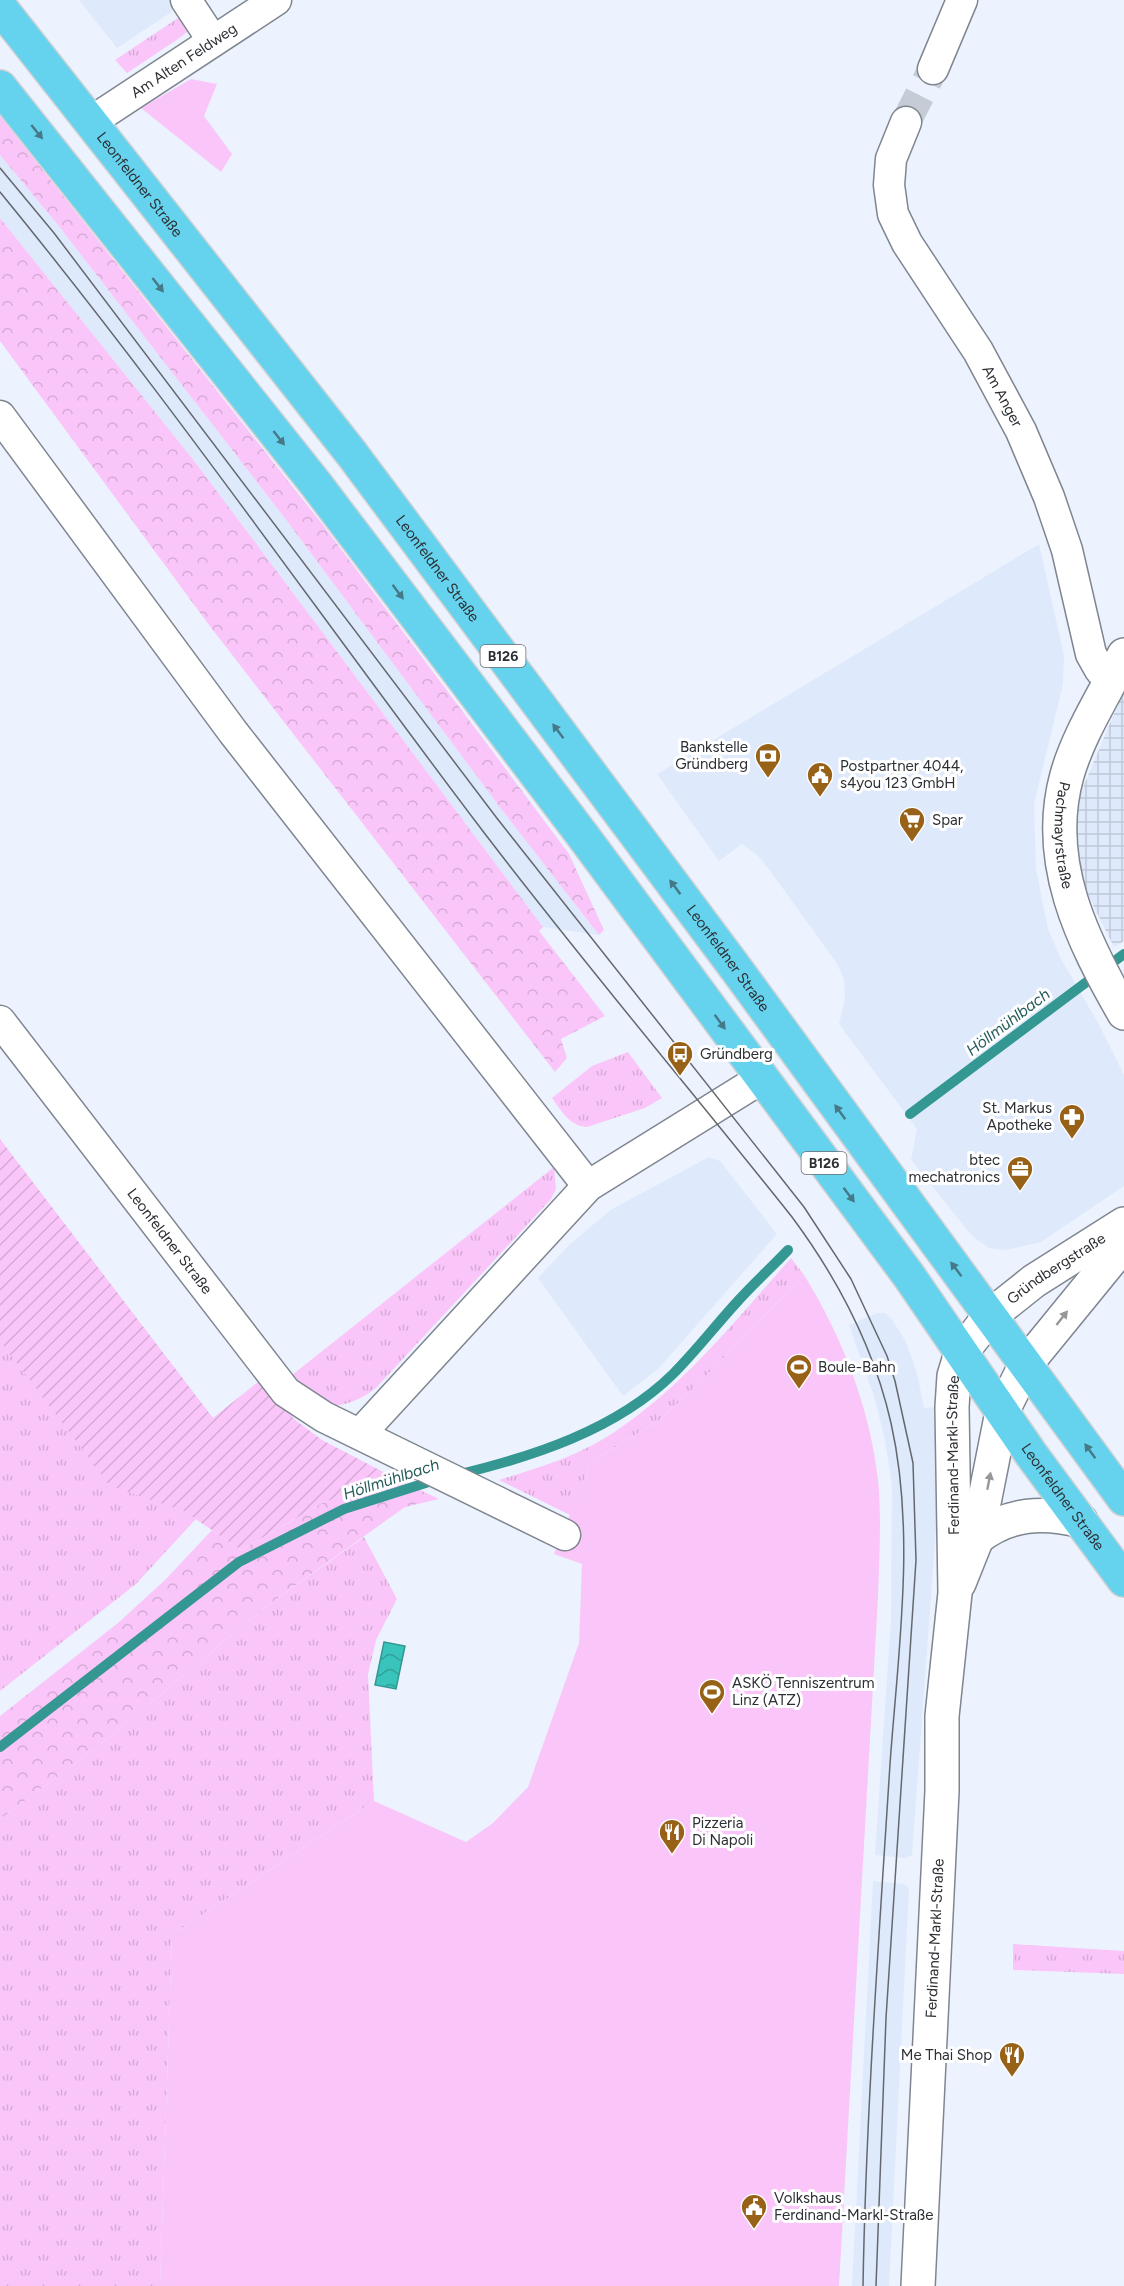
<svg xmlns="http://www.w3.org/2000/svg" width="1124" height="2286" font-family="Figtree,sans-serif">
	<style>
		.built { fill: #dee9fb }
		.industrial { fill: url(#industrial-grid) }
		.grass { fill: url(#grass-tufts) }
		.forest { fill: url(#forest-crowns) }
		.park { fill: #fac6f9 }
		.garden { fill: url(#garden-furrows) }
		.water { fill: url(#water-waves); stroke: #359792; stroke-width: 1.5 }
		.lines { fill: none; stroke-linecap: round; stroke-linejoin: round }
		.stream { stroke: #359792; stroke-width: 10 }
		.minor-tunnel { stroke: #c6ccd5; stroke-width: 30; stroke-dasharray: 30 15; stroke-linecap: butt }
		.minor-casing { stroke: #7f8690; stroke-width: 33 }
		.tertiary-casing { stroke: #7f8690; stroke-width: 36 }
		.primary-casing { stroke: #d1d1d2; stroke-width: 36 }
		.minor { stroke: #fff; stroke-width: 30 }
		.tertiary { stroke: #fff; stroke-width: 33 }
		.primary { stroke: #66d3ee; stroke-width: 33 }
		.tram { stroke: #64686e; stroke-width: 1.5 }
		.oneway { fill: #467987 }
		.oneway2 { fill: #969799 }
		.labels { text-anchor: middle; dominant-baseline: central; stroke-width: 6; stroke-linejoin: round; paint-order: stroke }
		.shield { fill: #fff; stroke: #6b6d70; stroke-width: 1.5 }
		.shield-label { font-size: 14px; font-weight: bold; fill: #2c2f33 }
		.street-label { font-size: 15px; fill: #2c2f33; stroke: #fff }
		.poi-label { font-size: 15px; fill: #2c2f33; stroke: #fff; text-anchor: start }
		.water-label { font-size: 16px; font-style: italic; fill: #265d5a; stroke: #fff }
	</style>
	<defs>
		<pattern id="industrial-grid" width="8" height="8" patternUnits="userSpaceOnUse" patternTransform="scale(1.5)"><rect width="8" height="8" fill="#dee9fb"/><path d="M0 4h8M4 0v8" fill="none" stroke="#bfc8d8"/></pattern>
		<pattern id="grass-tufts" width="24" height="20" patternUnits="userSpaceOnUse" patternTransform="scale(1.5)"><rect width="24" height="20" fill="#fac6f9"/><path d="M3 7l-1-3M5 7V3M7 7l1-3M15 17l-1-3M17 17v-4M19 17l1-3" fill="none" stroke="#d6aad6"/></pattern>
		<pattern id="forest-crowns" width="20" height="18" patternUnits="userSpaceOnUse" patternTransform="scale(1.5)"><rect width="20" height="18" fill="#fac6f9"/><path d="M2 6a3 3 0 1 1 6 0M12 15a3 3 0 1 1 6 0" fill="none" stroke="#d6aad6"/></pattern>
		<pattern id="garden-furrows" width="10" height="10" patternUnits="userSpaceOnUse" patternTransform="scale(1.5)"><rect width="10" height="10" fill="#fac6f9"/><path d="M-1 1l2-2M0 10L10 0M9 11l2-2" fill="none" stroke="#d6aad6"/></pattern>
		<pattern id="water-waves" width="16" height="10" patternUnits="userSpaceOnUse" patternTransform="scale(1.5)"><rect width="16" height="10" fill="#39c4bb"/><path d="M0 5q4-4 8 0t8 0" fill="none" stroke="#30a099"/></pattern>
	</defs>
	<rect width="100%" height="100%" fill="#ecf3fe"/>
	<!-- built -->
	<g class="built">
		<path d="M79,0H171L174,4L170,13L117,48Z"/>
		<path d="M0,155L58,225L284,517L502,810L599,935L543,927L195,462L0,218Z"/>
		<path d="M1039,544L1064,655L1063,684L1034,804L1036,869L1048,929L1061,959L1098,1023L1124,1075V1186L1041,1242L1006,1250L989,1248L973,1237L911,1160L917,1129L839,1024L845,999L844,979L836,962L768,868L757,855L742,844L719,861L657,774Z"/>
		<path d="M709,1157L720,1161L777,1234L659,1368L623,1396L538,1278L570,1244L612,1209Z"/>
		<path d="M877,1313H885L891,1318L905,1340L917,1373L924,1408L937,1407L938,1501L912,1855L905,1858L875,1855L891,1620L892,1485L885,1440L874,1396L849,1325Z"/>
		<path d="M873,1881L904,1884L909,1888L889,2286H852Z"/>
	</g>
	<!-- industrial -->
	<path class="industrial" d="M1124,690V941L1114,947L1079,877L1073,811Z"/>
	<!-- grass -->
	<g class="grass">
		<path d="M181,16L187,26V32L181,37L127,73L115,60Z"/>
		<path d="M628,1052L662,1098L645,1108L587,1127C570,1126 562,1112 552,1098L592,1066Z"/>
		<path d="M554,1167L556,1189L551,1199L376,1388C360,1400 338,1411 318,1403C307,1398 296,1386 287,1379Z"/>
		<path d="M791,1258L804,1275L701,1381L660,1420L591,1462L570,1515L499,1480C538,1468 578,1456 613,1433C683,1387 736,1320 791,1258Z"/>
		<path d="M0,1340L184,1511L196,1519L136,1584L0,1691Z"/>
		<path d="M364,1537L397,1599L376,1640L368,1674L374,1801L172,1935L160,2286H0V1819L105,1741L265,1607Z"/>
		<path d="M1013,1944L1124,1951V1974L1013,1970Z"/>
	</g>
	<!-- forest -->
	<g class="forest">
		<path d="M0,116L323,525L487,744L569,854L604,930L599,935L502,810L284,517L58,225L0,155Z"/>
		<path d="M0,218L195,462L543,927L539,931L605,1016L561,1039L567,1058L555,1072L209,625L0,341Z"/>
		<path d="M393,1477L439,1499L405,1507L265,1607L105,1741L0,1819V1716L118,1623L165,1580L212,1530L241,1550L322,1503Z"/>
	</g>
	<!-- park -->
	<g class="park">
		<path d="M191,79L217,84L204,116L232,154L221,172L141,108Z"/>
		<path d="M804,1275C842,1336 870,1408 878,1480C882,1519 879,1559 878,1598L839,2286H160L172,1935L374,1801L466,1842L493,1823L528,1787L579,1643L582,1564L554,1554L591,1462L660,1420L701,1381Z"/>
	</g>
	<!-- garden -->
	<path class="garden" d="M0,1139L213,1418L263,1378L294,1419L322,1440L393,1477L322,1503L241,1550L184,1511L110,1486L0,1341Z"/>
	<!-- water -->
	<path class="water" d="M384,1642L405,1646L396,1689L375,1685Z"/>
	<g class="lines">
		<!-- stream -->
		<g class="stream">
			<path d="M910,1114L1124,954"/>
			<path d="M456,1475C532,1457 616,1430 673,1374C696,1351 715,1326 737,1302C753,1284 771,1268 788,1250"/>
			<path d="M0,1747L239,1562L344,1509L435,1480"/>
		</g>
		<!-- minor-tunnel -->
		<path class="minor-tunnel" d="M906,122L933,69"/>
		<!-- minor casing -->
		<g class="minor-casing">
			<g id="minor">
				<path d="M186,0L213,41"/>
				<path d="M933,69L962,0"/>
				<path id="s1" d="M92,121L276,0"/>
				<path id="s2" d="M906,122L891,159L889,185L893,214L907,243L978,351L1021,431L1049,497L1067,550L1091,654L1100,670L1113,677"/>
				<path d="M0,416L233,732L588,1186"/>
				<path id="s3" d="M0,1021L286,1392L324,1417L565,1535"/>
				<path d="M360,1434L588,1186L762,1078"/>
			</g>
		</g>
		<!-- tertiary casing -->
		<g class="tertiary-casing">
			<g id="tertiary">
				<path id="s4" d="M1124,655C1105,694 1079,733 1067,775C1043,861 1082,940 1124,1013"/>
				<path d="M977,1538C1009,1513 1043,1511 1081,1521"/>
				<path d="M959,1583L977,1538L1002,1412L1026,1364L1124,1244"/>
				<path id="s5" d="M918,2286L942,1791V1716L955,1593L952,1407L954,1376L961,1353L990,1316L1034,1281L1124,1224"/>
			</g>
		</g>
		<!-- primary casing -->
		<g class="primary-casing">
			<g id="primary">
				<path id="s6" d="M0,7L352,454L737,970L1124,1499"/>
				<path id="s7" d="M0,87L315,483L583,836L909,1276L1031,1454L1124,1580"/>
			</g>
		</g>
		<!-- minor -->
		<use href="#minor" class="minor"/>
		<!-- tertiary -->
		<use href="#tertiary" class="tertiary"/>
		<!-- primary -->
		<use href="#primary" class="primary"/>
		<!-- tram -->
		<g class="tram">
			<path d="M0,168L54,233L496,817L804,1207L851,1279L887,1356L895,1381L913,1463L916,1560L886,2018L876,2286"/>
			<path d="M0,192C168,397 319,615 479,826C580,959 688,1086 792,1217C838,1279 874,1348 891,1423C916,1534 898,1652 890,1764C879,1938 866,2112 863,2286"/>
		</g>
	</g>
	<!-- one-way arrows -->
	<defs><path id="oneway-solid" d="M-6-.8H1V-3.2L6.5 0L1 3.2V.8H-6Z" transform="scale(1.5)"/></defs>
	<g class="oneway">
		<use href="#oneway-solid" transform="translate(37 132) rotate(51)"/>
		<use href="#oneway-solid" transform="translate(158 285) rotate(52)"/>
		<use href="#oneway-solid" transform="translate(279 438) rotate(52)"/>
		<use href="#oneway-solid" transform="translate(398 592) rotate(53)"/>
		<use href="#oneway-solid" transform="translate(558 731) rotate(-127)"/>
		<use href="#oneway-solid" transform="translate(675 887) rotate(-127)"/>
		<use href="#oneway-solid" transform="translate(720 1022) rotate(54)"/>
		<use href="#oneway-solid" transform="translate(840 1112) rotate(-126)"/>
		<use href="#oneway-solid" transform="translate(849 1195) rotate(53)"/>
		<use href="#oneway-solid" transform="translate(956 1269) rotate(-127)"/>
		<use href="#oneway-solid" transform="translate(1090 1451) rotate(-126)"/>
	</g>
	<g class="oneway2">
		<use href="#oneway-solid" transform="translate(1062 1318) rotate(-52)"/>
		<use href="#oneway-solid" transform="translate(989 1481) rotate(-79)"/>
	</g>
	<!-- icons -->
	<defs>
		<g id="bank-pin" transform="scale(1.35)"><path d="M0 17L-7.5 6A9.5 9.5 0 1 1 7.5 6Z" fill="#976218" stroke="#fff"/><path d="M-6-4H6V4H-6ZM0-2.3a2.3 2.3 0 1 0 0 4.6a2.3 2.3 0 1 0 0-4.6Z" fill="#fff"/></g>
		<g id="civic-pin" transform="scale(1.35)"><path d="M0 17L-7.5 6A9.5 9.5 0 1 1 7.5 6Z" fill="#976218" stroke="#fff"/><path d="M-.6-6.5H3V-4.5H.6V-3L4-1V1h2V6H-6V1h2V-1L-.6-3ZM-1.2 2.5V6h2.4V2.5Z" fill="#fff"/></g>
		<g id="supermarket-pin" transform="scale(1.35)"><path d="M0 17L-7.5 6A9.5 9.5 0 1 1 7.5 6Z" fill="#976218" stroke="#fff"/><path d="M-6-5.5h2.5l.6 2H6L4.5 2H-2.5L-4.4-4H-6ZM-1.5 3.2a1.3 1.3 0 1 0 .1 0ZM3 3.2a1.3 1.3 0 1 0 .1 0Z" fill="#fff"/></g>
		<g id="bus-pin" transform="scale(1.35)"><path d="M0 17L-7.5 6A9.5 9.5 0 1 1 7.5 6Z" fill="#976218" stroke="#fff"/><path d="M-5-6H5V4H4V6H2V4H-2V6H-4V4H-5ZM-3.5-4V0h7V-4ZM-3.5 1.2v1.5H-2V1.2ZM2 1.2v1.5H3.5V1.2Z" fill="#fff"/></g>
		<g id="pharmacy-pin" transform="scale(1.35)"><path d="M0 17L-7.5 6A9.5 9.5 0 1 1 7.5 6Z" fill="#976218" stroke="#fff"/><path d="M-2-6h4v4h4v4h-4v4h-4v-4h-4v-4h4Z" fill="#fff"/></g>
		<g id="office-pin" transform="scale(1.35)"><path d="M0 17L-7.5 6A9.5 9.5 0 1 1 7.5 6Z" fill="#976218" stroke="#fff"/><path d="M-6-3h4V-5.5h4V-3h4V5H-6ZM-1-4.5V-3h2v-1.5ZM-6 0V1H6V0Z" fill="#fff"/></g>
		<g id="stadium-pin" transform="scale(1.35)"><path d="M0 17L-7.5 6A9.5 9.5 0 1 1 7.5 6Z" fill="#976218" stroke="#fff"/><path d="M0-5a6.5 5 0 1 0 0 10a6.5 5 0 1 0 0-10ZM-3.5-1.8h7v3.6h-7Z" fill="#fff"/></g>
		<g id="restaurant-pin" transform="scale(1.35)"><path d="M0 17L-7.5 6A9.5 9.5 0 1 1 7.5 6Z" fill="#976218" stroke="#fff"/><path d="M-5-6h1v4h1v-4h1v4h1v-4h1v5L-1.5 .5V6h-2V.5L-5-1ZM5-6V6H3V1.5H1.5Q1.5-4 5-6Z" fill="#fff"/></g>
	</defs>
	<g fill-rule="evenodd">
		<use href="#bank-pin" x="768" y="756"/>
		<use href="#civic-pin" x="820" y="775"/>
		<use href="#supermarket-pin" x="912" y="820"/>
		<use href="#bus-pin" x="680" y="1054"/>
		<use href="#pharmacy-pin" x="1072" y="1117"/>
		<use href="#office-pin" x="1020" y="1169"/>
		<use href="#stadium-pin" x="799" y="1367"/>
		<use href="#stadium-pin" x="712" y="1692"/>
		<use href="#restaurant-pin" x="672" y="1832"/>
		<use href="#restaurant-pin" x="1012" y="2055"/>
		<use href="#civic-pin" x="754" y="2207"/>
	</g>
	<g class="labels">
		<!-- shield labels -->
		<g class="shield">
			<rect x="480.5" y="645" width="45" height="22" rx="4.5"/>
			<rect x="801.5" y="1152" width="45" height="22" rx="4.5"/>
		</g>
		<g class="shield-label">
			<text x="503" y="656">B126</text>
			<text x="824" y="1163">B126</text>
		</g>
		<!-- street labels -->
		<g class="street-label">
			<text stroke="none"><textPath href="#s1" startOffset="110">Am Alten Feldweg</textPath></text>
			<text stroke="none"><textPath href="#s6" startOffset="226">Leonfeldner Straße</textPath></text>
			<text stroke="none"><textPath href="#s2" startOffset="308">Am Anger</textPath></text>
			<text stroke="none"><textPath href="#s6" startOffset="712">Leonfeldner Straße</textPath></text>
			<text stroke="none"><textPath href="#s4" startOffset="194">Pachmayrstraße</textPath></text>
			<text stroke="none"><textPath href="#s6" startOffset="1198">Leonfeldner Straße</textPath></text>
			<text stroke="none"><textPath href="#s3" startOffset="278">Leonfeldner Straße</textPath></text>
			<text stroke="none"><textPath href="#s5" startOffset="1064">Gründbergstraße</textPath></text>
			<text stroke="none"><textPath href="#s5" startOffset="832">Ferdinand-Markl-Straße</textPath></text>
			<text stroke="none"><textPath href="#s7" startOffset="1766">Leonfeldner Straße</textPath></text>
			<text stroke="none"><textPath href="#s5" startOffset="348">Ferdinand-Markl-Straße</textPath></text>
		</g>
		<!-- poi labels -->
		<g class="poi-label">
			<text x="748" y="747" text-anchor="end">Bankstelle<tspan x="748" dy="17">Gründberg</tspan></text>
			<text x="840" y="766">Postpartner 4044,<tspan x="840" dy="17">s4you 123 GmbH</tspan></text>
			<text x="932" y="820">Spar</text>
			<text x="700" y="1054">Gründberg</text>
			<text x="1052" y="1108" text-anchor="end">St. Markus<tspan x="1052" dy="17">Apotheke</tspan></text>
			<text x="1000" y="1160" text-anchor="end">btec<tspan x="1000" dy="17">mechatronics</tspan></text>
			<text x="818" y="1367">Boule-Bahn</text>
			<text x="732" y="1683">ASKÖ Tenniszentrum<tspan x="732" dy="17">Linz (ATZ)</tspan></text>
			<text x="692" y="1823">Pizzeria<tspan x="692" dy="17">Di Napoli</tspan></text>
			<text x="992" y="2055" text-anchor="end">Me Thai Shop</text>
			<text x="774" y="2198">Volkshaus<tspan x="774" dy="17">Ferdinand-Markl-Straße</tspan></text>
		</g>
		<!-- water labels -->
		<g class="water-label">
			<text transform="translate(1008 1022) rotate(-37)">Höllmühlbach</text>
			<text transform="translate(391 1479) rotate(-18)">Höllmühlbach</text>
		</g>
	</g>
</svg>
